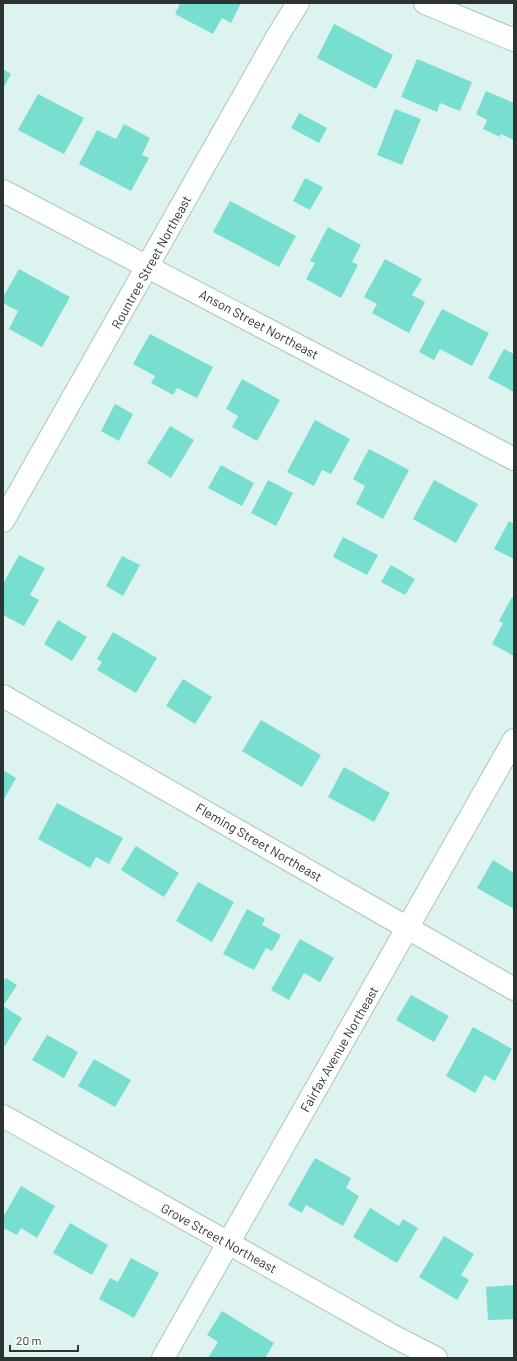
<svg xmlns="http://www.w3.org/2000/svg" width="517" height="1361" font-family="Barlow,sans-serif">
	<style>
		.building { fill: #78ded0 }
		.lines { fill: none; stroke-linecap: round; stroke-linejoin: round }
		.minor-casing { stroke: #aec3bf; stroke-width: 24 }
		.minor { stroke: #fff; stroke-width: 22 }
		.labels { text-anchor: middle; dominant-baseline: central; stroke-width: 3; stroke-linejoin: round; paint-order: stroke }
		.street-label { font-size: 13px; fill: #2b3432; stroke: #fff }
	</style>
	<rect width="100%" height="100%" fill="#ddf3ef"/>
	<!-- building -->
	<g class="building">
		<path d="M180,3H241L231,23L222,18L213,34L175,14Z"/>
		<path d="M334,24L393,55L376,89L317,58Z"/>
		<path d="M417,59L472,82L460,111L440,103L437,112L401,97Z"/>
		<path d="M3,69L11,74L3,89Z"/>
		<path d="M486,91L514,103V140L501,134L500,137L483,129L487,120L476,114Z"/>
		<path d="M38,94L84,118L64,154L18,130Z"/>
		<path d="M395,109L421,119L402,165L377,155Z"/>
		<path d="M299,113L327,128L319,143L291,128Z"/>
		<path d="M124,124L150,138L142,155L149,158L131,191L79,164L97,130L116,139Z"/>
		<path d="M305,178L323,187L310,210L293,201Z"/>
		<path d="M230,201L296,236L279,267L213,232Z"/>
		<path d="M328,227L361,245L352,262L358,265L341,298L306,279L315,263L310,261Z"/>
		<path d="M385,259L422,279L412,295L425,302L409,333L372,313L377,304L364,297Z"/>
		<path d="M19,269L70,297L42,347L9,329L18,311L3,303V297Z"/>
		<path d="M442,309L489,333L472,366L440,349L434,360L419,352Z"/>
		<path d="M150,334L213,367L197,398L177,388L173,395L151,383L155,376L133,364Z"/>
		<path d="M504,349L514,354V392L488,378Z"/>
		<path d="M242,379L280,400L257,441L232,427L238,416L226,409Z"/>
		<path d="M115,404L133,414L119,441L101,431Z"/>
		<path d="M315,420L350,439L331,474L322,470L314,486L287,472Z"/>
		<path d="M170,426L194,440L171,478L147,463Z"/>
		<path d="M369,449L409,470L383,519L356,504L365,486L353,479Z"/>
		<path d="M221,465L254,483L242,506L208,488Z"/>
		<path d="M268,480L293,493L276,526L251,513Z"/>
		<path d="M434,480L478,504L456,543L413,519Z"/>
		<path d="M509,521L514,524V559L494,549Z"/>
		<path d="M343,537L378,555L367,575L333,557Z"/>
		<path d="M19,555L45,568L30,595L39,600L24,626L3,615V584Z"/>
		<path d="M122,556L140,565L123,596L106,586Z"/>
		<path d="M391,565L415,579L405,595L381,582Z"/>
		<path d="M512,597L514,598V656L492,644L503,623L499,621Z"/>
		<path d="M58,620L87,637L72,661L44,644Z"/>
		<path d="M113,632L157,658L136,693L97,670L102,662L97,659Z"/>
		<path d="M183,679L212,697L195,724L166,706Z"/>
		<path d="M261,720L321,755L302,787L242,751Z"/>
		<path d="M344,767L390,793L374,822L328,797Z"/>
		<path d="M3,770L16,778L3,801Z"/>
		<path d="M57,803L123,838L109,864L96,857L90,868L38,839Z"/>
		<path d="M136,846L179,873L164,897L121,870Z"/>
		<path d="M493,860L514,873V909L477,888Z"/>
		<path d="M198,882L234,902L212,942L176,921Z"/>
		<path d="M247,909L265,919L262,925L281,935L272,951L266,948L254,970L223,954Z"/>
		<path d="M300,939L334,958L320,982L304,973L289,1000L271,990Z"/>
		<path d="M6,978L17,985L3,1006L22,1018L5,1046L3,1044V982Z"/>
		<path d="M411,995L449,1016L434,1042L396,1020Z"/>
		<path d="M473,1027L512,1049L495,1081L485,1075L475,1093L446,1076Z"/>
		<path d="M47,1035L78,1052L64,1078L32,1060Z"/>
		<path d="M94,1059L131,1080L115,1107L78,1086Z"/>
		<path d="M315,1158L351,1178L346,1188L359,1196L343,1226L306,1205L302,1213L288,1205Z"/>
		<path d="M21,1186L55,1206L37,1238L21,1228L17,1235L3,1228V1217Z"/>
		<path d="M370,1208L399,1226L403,1219L418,1228L397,1263L353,1237Z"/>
		<path d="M70,1223L108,1245L92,1275L53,1253Z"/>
		<path d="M444,1236L474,1254L461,1275L469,1280L457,1300L419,1277Z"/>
		<path d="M131,1258L159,1273L134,1318L99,1299L110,1278L118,1282Z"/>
		<path d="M514,1285V1319L488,1320L486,1287Z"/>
		<path d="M222,1311L274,1343L265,1358H208L218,1342L207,1335Z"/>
	</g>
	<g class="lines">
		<!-- minor casing -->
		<g class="minor-casing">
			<g id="minor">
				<path d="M425,3L514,40"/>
				<path d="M3,191L514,459"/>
				<path d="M3,521L277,37L298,3"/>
				<path d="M3,696L514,989"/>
				<path d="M3,1116L395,1337L436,1358"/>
				<path d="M163,1358L514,740"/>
			</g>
		</g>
		<!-- minor -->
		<use href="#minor" class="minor"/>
	</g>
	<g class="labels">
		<!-- street labels -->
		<g class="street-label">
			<text transform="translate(151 262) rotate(-61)">Rountree Street Northeast</text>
			<text transform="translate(259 324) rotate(28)">Anson Street Northeast</text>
			<text transform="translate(259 842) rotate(30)">Fleming Street Northeast</text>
			<text transform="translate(339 1049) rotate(-60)">Fairfax Avenue Northeast</text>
			<text transform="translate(219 1238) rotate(29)">Grove Street Northeast</text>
		</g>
	</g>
	<!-- border -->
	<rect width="517" height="1361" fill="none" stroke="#2b3432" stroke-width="8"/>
	<!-- scale -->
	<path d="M10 1345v6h68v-6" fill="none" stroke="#2b3432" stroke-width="2"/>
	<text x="16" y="1345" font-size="12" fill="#2b3432" stroke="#ffffff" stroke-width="3" paint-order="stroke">20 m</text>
</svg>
